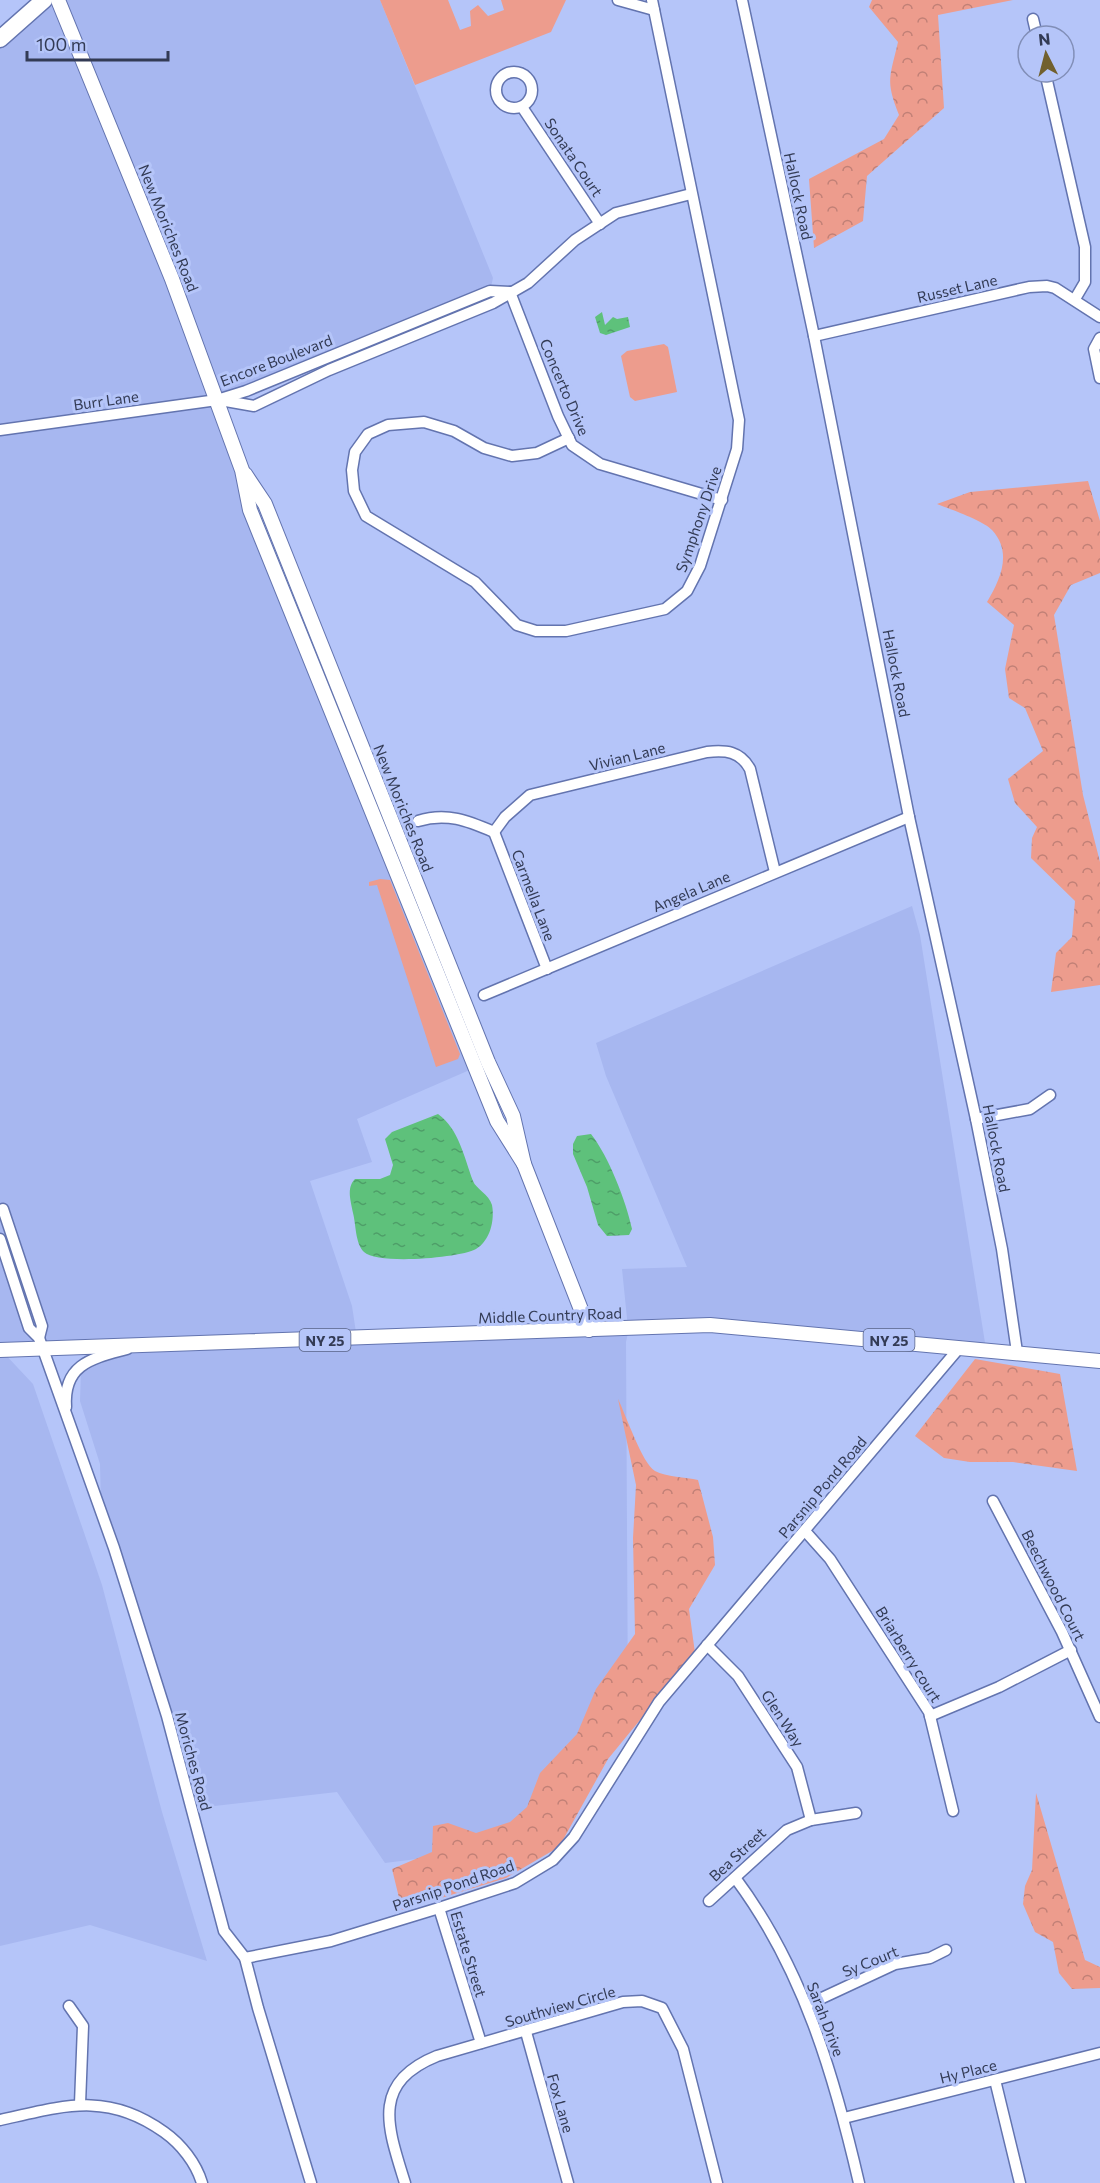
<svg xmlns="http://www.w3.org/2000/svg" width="1100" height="2183" font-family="Commissioner,sans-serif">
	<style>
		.built { fill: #a7b7f0 }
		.grass { fill: #ed9c8d }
		.forest { fill: url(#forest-crowns) }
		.water { fill: url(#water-ripples) }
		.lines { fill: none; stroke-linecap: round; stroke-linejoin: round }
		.minor-casing { stroke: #6374af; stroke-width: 13 }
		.major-casing { stroke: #6374af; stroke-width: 16 }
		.highway-casing { stroke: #6374af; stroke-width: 19 }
		.minor { stroke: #fff; stroke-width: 10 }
		.major { stroke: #fff; stroke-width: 14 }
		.highway { stroke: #fff; stroke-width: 16 }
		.labels { text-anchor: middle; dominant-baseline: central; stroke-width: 6; stroke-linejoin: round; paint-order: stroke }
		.shield { fill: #b5c5f9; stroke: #5a6486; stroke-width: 1.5 }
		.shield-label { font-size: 14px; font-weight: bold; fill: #333b55 }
		.street-label { font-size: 15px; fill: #333b55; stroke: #b5c5f9 }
	</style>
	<defs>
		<pattern id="forest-crowns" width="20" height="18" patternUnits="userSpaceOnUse" patternTransform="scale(1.5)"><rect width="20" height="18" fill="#ed9c8d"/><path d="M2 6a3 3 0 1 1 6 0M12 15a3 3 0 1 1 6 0" fill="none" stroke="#c18076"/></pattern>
		<pattern id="water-ripples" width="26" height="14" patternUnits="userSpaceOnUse" patternTransform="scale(1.5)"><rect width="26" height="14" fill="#5ec17b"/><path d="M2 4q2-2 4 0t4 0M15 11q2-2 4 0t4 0" fill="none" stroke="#4e9e68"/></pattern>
	</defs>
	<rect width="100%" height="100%" fill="#b5c5f9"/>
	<!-- built -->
	<path class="built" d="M44,0H380L493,278L490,291L217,400L488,1062L357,1119L372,1162L310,1181L352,1306L357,1339L628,1328L622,1269L687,1267L606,1076L596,1043L912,906L920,935L986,1349L818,1334L629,1328L626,1342L628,1714L530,1832L440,1856L385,1863L337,1792L188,1809L167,1716L101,1505L100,1464L80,1401L81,1370L93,1346L2,1351L33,1384L102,1585L162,1812L207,1961L90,1925L0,1946V39Z"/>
	<!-- grass -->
	<g class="grass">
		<path d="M380,0H448L460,30L471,26L470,11L478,5L488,16L504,10L501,0H566L551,32L415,85Z"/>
		<path d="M664,344L668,347L677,392L635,401L630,397L621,356L627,351Z"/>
		<path d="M380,879L390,880L460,1054L458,1059L436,1067L377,885L369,886V882Z"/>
	</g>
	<!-- forest -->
	<g class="forest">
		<path d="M872,0H1013L938,15L944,108L867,176L863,221L814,248L809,179L884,139L899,115C885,80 890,77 898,42L869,7Z"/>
		<path d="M1088,481L1100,521V573L1071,585L1054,615L1083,795L1100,862V985L1051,992L1056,953L1072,937L1075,901L1031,858L1032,838L1037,827L1015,803L1008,779L1043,751L1025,708L1009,698L1005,669L1014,625L987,602C1000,580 1013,553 992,530C984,521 950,509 937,504L970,492Z"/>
		<path d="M975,1359L1060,1374L1077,1471L1013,1462H970L944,1458L915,1436Z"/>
		<path d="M618,1399C626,1415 642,1463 655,1471C666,1477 686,1477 698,1480L713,1537L715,1565L689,1609L695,1653L608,1759L559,1847L506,1878L402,1910L392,1869L432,1852L433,1826L448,1823L476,1833L510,1822L527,1807L540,1773L577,1734L596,1689L635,1634L633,1538L636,1485Z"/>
		<path d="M1036,1793L1085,1960L1100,1967V1988L1072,1989L1059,1973L1053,1942L1035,1932L1023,1904L1025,1886L1032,1870Z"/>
	</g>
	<!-- water -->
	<g class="water">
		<path d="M602,312L605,325L613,317L617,319L628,317L630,327L606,335L600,333L595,317Z"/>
		<path d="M438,1114C459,1129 464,1157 473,1181C476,1189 489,1194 492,1205C495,1220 490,1241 476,1249C460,1258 377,1265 364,1252C355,1243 356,1224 353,1213C351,1201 346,1188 355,1179H380L390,1175L393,1165L385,1139L392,1132Z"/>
		<path d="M591,1134C609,1157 626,1201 632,1229L629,1235L607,1236L598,1225L587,1187L573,1154V1144L577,1136Z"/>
	</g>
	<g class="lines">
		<!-- minor casing -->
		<g class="minor-casing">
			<g id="minor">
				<path d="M618,0L654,10"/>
				<path d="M742,0L814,336L909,817L976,1119L1002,1249L1017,1352"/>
				<path d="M1033,19L1037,36"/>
				<circle cx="514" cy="90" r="18"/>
				<path d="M1045,72L1085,247V282L1075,299"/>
				<path d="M522,107L600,224"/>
				<path d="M510,292L558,416L572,445L600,464L722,500"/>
				<path d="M814,336L1029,287L1047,286L1055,288L1100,317"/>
				<path d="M1100,338L1094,349L1100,378"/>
				<path d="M220,400L254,406L329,370L493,303L528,283L575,240L616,213L691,194"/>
				<path d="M0,430L217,400L246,391L490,291L510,292"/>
				<path d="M569,438L537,453L512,456L484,448L454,431L424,422L388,425L368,434L355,452L352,470L354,491L366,516L475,582L517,625L536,631H566L665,609L687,591L700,566L737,449L739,420L652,0"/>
				<path d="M418,821C447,812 468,821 494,832L505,817L530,795L707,752C726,750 740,751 750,769L775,872"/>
				<path d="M494,832L547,969"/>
				<path d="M484,995L909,817"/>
				<path d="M976,1119L1030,1109L1050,1095"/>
				<path d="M3,1209L42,1326L39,1338"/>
				<path d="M0,1239L29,1328L39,1338L114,1548L167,1716L224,1931L245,1958L258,2008L311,2183"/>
				<path d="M66,1407C63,1363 94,1358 127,1349"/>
				<path d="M993,1501L1062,1632L1100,1717"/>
				<path d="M805,1531L830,1559L929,1712L953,1811"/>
				<path d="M707,1645L738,1676L797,1767L811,1820"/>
				<path d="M930,1716L999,1687L1071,1650"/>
				<path d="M736,1879C803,1969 834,2075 859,2183"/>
				<path d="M709,1901L787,1830L811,1820L856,1813"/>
				<path d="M439,1908L481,2043"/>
				<path d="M245,1958L331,1941L439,1908L515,1883L553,1860L574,1837L659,1702L960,1347"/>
				<path d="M807,2005L895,1964L930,1958L946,1950"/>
				<path d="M69,2006L83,2026L80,2104"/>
				<path d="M526,2032L568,2183"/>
				<path d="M995,2080L1020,2183"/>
				<path d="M844,2118L1100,2053"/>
				<path d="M0,2120C63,2106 107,2091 164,2132C181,2144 196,2163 202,2183"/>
				<path d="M405,2183C388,2128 370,2083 437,2056L623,2002L642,2001L662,2008L683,2049L717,2183"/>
			</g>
		</g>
		<!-- major casing -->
		<g class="major-casing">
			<g id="major">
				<path d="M58,0L172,279L242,470L250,510L497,1121L524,1164"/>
				<path d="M245,474L265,504L488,1062L513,1116L524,1164L589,1330"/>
				<path d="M0,1350L710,1325L1100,1361"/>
			</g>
		</g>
		<!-- highway casing -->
		<g class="highway-casing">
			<path id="highway" d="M0,39L44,0"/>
		</g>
		<!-- minor -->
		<use href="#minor" class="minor"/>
		<!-- major -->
		<use href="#major" class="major"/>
		<!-- highway -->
		<use href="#highway" class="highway"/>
	</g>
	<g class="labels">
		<!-- shield labels -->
		<g class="shield">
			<rect x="299.5" y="1329" width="51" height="22" rx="4.5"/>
			<rect x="863.5" y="1329" width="51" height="22" rx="4.5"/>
		</g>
		<g class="shield-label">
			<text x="325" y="1340">NY 25</text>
			<text x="889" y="1340">NY 25</text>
		</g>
		<!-- street labels -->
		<g class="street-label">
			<text transform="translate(574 157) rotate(56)">Sonata Court</text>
			<text transform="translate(799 196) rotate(78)">Hallock Road</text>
			<text transform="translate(169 228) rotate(68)">New Moriches Road</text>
			<text transform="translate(957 288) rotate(-13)">Russet Lane</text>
			<text transform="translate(276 360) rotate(-21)">Encore Boulevard</text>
			<text transform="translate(565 387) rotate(67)">Concerto Drive</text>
			<text transform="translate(106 400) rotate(-8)">Burr Lane</text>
			<text transform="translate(698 519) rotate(-71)">Symphony Drive</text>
			<text transform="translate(897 673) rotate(79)">Hallock Road</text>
			<text transform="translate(627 756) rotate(-14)">Vivian Lane</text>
			<text transform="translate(404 808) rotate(68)">New Moriches Road</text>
			<text transform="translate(691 891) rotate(-23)">Angela Lane</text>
			<text transform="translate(534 895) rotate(69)">Carmella Lane</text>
			<text transform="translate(997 1148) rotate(79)">Hallock Road</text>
			<text transform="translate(550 1315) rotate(-2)">Middle Country Road</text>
			<text transform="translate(822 1487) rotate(-50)">Parsnip Pond Road</text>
			<text transform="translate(1054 1585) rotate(63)">Beechwood Court</text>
			<text transform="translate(909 1654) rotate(58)">Briarberry court</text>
			<text transform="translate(783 1718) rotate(57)">Glen Way</text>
			<text transform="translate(194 1761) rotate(75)">Moriches Road</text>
			<text transform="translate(737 1854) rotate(-43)">Bea Street</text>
			<text transform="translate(453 1885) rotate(-19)">Parsnip Pond Road</text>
			<text transform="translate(469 1954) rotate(73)">Estate Street</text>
			<text transform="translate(870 1961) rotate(-22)">Sy Court</text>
			<text transform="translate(560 2006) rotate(-16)">Southview Circle</text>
			<text transform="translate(826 2019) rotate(69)">Sarah Drive</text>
			<text transform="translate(968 2071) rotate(-14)">Hy Place</text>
			<text transform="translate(561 2103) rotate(74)">Fox Lane</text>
		</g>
	</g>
	<!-- north arrow -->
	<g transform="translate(1046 54) rotate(354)"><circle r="28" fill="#b5c5f9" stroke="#818eb7" stroke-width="1.5"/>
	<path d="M0-4.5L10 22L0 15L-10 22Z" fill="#71602e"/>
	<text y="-9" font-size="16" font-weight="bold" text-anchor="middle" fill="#333b55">N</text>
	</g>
	<!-- scale -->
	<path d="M27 51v9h141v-9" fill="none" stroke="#333b55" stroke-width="3"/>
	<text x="36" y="51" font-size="18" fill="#333b55" stroke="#b5c5f9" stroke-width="4.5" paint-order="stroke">100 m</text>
</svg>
